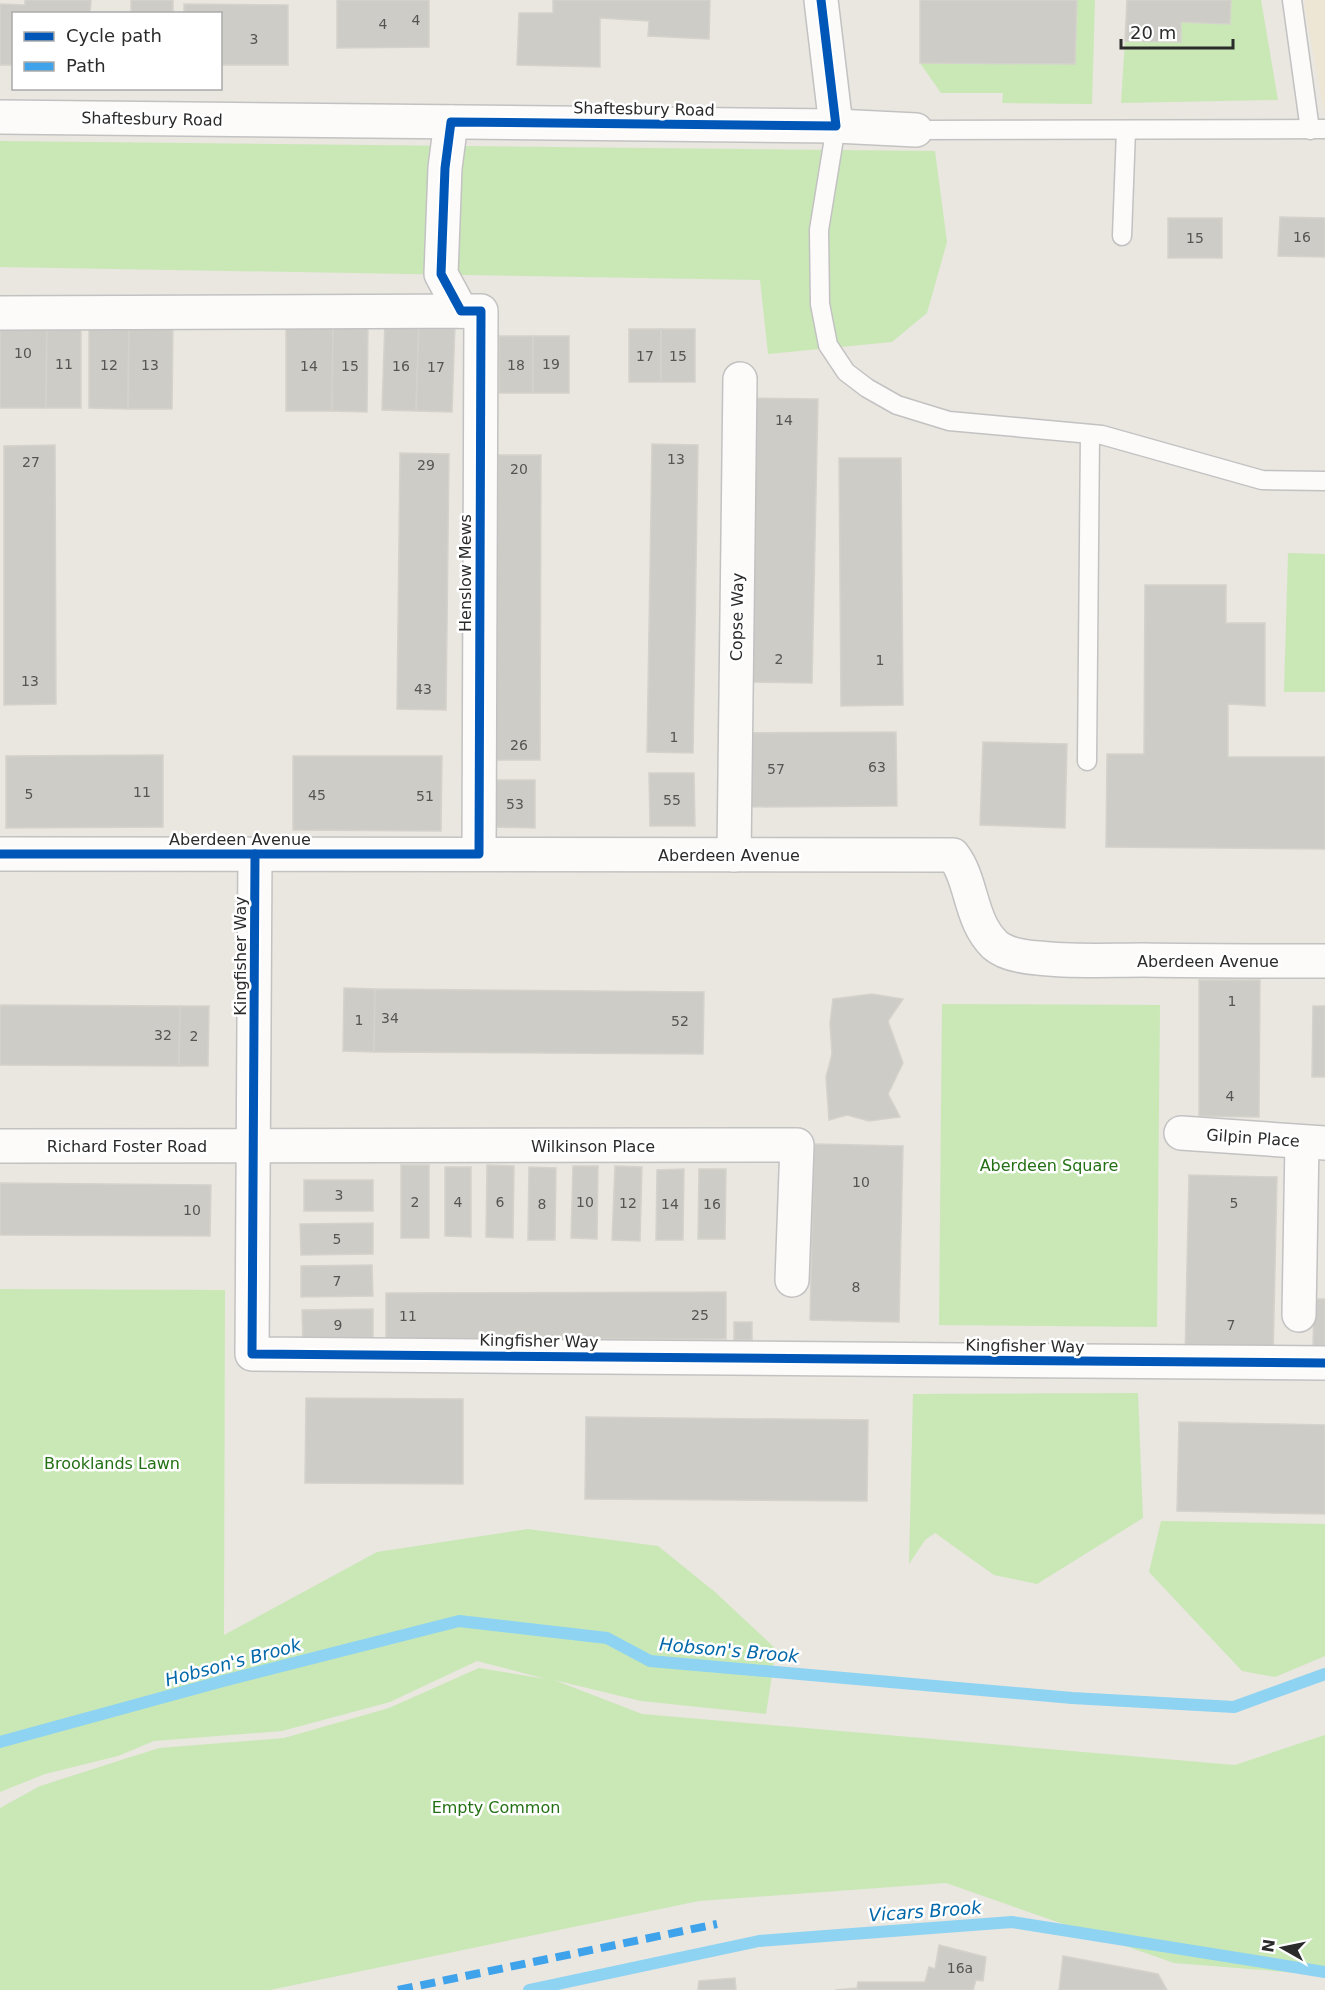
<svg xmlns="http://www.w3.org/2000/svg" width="1325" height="1990" font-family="'DejaVu Sans',sans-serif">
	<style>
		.education { fill: #eee6d4 }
		.green { fill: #c9e8b6 }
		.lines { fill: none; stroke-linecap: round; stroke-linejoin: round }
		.stream { stroke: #8ed3f2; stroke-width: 12 }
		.building { fill: #ceccc7; stroke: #d5d2cc; stroke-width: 1.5 }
		.service-casing { stroke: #c3c2c2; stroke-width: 21 }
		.minor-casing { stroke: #c3c2c2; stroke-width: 36 }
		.service { stroke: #fcfbfa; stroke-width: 18 }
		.minor { stroke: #fcfbfa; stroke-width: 33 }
		.quiet { stroke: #3ea3eb; stroke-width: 8; stroke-dasharray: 15 8; stroke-linecap: butt }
		.cycleway-casing { stroke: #fff; stroke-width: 13 }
		.cycleway { stroke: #0057b8; stroke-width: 9 }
		.labels { text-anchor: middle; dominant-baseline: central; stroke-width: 5; stroke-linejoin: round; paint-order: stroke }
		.number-label { font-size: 14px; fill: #565554 }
		.street-label { font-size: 16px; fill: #2b2b2b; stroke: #fff }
		.park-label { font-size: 16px; fill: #237014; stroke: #fff }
		.water-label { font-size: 18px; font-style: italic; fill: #0268a9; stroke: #fff }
	</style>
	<rect width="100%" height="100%" fill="#eae6e0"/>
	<!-- education -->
	<path class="education" d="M1304,0H1325V116L1305,8Z"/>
	<!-- green -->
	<g class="green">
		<path d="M1077,0H1095L1092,104L1002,103L1003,93H941L920,63L1074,64Z"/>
		<path d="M1231,0H1261L1278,100L1121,103L1125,41L1181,42V22L1230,24Z"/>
		<path d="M0,141L935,151L947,242L927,313L892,342L768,354L760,280L0,267Z"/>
		<path d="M1288,553L1325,554V692H1284Z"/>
		<path d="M942,1004L1160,1005L1157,1327L939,1325Z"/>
		<path d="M0,1289L225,1290L224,1635L377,1552L528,1529L658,1546L715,1592L776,1649L766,1714L641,1701L554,1680L642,1714L1235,1765L1325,1735V1975L1174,1963L946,1883L699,1901L270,1990H0V1808L40,1786L159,1748L284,1738L389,1708L479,1668L546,1679L477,1661L390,1702L282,1731L154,1741L118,1756L45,1774L0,1792Z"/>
		<path d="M1138,1393L1143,1518L1037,1584L994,1575L935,1533L925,1540L909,1564L913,1394Z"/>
		<path d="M1161,1521L1325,1524V1656L1275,1677L1242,1671L1149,1572Z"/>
	</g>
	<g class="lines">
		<!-- stream -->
		<g class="stream">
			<path d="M0,1742L223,1681L459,1621L607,1638L650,1661L1072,1698L1234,1707L1325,1674"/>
			<path d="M529,1990L759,1941L1012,1922L1325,1972"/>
		</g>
	</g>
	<!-- building -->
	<g class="building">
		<path d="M25,0H91L90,14H14V65H0V4L25,5Z"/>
		<rect x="131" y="0" width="42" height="14"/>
		<path d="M337,0H429V47L337,48Z"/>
		<path d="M553,0H710L709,39L648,36L649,21L600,18V67L517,65L519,13H553Z"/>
		<path d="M920,0H1077L1075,64L920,63Z"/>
		<path d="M1127,0H1231L1230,24L1181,22V42L1125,41Z"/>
		<path d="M184,4L288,5V65H220V14H184Z"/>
		<path d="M1280,217L1325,218V257L1278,256Z"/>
		<rect x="1168" y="218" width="54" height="40"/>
		<path d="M0,320H47L46,408H0Z"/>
		<path d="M47,320H81V408H46Z"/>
		<path d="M89,321H129L128,409L89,408Z"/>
		<path d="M129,321L173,322L172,409H128Z"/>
		<path d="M286,321L333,322L332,411H286Z"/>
		<path d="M385,321L419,322L416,411L382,410Z"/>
		<path d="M333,322H368L367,412L332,411Z"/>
		<path d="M419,322L455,323L452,412L416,411Z"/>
		<rect x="629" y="329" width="32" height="53"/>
		<rect x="661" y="329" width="34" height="53"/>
		<rect x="499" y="336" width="34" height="57"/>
		<rect x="533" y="336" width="36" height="57"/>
		<path d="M750,398L818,399L812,683L745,682Z"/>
		<path d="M652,444L698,445L693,753L647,752Z"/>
		<path d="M55,445L56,704L4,705V446Z"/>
		<path d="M400,453L449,454L446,710L397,709Z"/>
		<path d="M498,455H541L540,760H496Z"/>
		<path d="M839,458H901L903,705L841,706Z"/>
		<path d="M1145,585H1226V623H1265V706L1228,704V757H1325V849L1106,847L1107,754H1144Z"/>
		<path d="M896,732L897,806L743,807L742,733Z"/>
		<path d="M983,742L1067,744L1065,828L980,825Z"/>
		<path d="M163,755V827L6,828V756Z"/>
		<path d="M293,756H442L441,831L293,830Z"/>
		<path d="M649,773H694L695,826H650Z"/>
		<path d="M494,780H535V828L494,827Z"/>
		<path d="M1199,980H1260L1259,1117L1199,1116Z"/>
		<path d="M344,988L375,989L374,1052L343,1051Z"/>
		<path d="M375,989L704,992L703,1054L374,1052Z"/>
		<path d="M872,994L903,999L888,1021L903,1063L888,1094L900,1117L869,1121L847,1115L829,1120L826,1077L832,1054L830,1023L833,999Z"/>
		<path d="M0,1005L180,1006L179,1066L0,1065Z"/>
		<path d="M180,1006H209L208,1066H179Z"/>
		<path d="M1313,1006H1325V1077H1312Z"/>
		<path d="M814,1144L903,1146L899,1322L810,1320Z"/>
		<rect x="401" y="1165" width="28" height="73"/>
		<path d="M487,1165L514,1166L513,1238L486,1237Z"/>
		<path d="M573,1166H598L597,1239L571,1238Z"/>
		<path d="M615,1166L642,1167L640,1241L612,1240Z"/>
		<path d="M445,1167H471V1237L445,1236Z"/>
		<path d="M529,1167L556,1168L555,1240H528Z"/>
		<path d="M684,1169L683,1240H656L657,1170Z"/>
		<path d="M699,1169H726L725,1239H698Z"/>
		<path d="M1189,1175L1277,1177L1273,1359L1185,1357Z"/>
		<rect x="304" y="1180" width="69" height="31"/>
		<path d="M0,1183L211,1185L210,1236L0,1235Z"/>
		<path d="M373,1223V1254L301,1255L300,1224Z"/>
		<path d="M372,1265L373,1296L301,1297V1266Z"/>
		<path d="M726,1292V1339H386V1293Z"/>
		<path d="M1314,1299H1325V1350H1313Z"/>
		<path d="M373,1309V1340L303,1341L302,1310Z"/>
		<rect x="734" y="1322" width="18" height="18"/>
		<path d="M306,1398L463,1399V1484L305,1483Z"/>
		<path d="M586,1417L868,1420L867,1501L585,1499Z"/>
		<path d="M1179,1422L1325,1425V1514L1177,1511Z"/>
		<path d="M939,1945L986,1957L983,1981L976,1980L973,1990H835L857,1988L858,1982H925L929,1967L935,1969Z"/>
		<path d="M1063,1956L1158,1974L1167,1990H1059Z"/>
		<path d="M735,1978L736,1990H698L699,1981Z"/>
	</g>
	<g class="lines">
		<!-- service casing -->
		<g class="service-casing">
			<g id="service">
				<path d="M1292,0L1310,130"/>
				<path d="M836,126L819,230L820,304L828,345L846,372L867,388L897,405L949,421L1102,435L1262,480L1325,481"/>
				<path d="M916,130L1325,129"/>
				<path d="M1122,236L1126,130"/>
				<path d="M1087,761L1090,434"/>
			</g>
		</g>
		<!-- minor casing -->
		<g class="minor-casing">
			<g id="minor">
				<path d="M821,0L836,126"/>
				<path d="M0,117L836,126L916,130"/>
				<path d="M451,122L445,168L441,274L461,311"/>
				<path d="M0,313L481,311L479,854"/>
				<path d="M0,854L953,855C973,881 969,920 995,945C1005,954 1025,957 1038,958C1072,962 1108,960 1143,960C1203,961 1264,961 1325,961"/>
				<path d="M255,854L252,1354L1325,1363"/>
				<path d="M734,855L740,379"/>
				<path d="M1181,1133L1325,1143"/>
				<path d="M0,1146L797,1145L792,1280"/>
				<path d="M1299,1315L1302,1142"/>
			</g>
		</g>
		<!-- service -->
		<use href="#service" class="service"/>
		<!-- minor -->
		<use href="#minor" class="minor"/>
		<!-- quiet -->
		<path class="quiet" d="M398,1990L717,1924"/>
		<!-- cycleway casing -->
		<g class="cycleway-casing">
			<g id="cycleway">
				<path d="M0,854H479L481,311H461L441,274L445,168L451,122L836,126L821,0"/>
				<path d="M255,854L252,1354L1325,1363"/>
			</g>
		</g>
		<!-- cycleway -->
		<use href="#cycleway" class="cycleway"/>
	</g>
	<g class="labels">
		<!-- number labels -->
		<g class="number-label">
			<text x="416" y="20">4</text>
			<text x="383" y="24">4</text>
			<text x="254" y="39">3</text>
			<text x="1302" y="237">16</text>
			<text x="1195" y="238">15</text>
			<text x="23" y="353">10</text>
			<text x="645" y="356">17</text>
			<text x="678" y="356">15</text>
			<text x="64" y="364">11</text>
			<text x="551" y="364">19</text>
			<text x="109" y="365">12</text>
			<text x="150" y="365">13</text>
			<text x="516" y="365">18</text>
			<text x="309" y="366">14</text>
			<text x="350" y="366">15</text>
			<text x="401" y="366">16</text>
			<text x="436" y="367">17</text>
			<text x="784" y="420">14</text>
			<text x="676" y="459">13</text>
			<text x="31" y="462">27</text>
			<text x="426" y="465">29</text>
			<text x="519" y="469">20</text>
			<text x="779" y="659">2</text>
			<text x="880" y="660">1</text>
			<text x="30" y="681">13</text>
			<text x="423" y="689">43</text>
			<text x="674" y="737">1</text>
			<text x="519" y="745">26</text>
			<text x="877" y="767">63</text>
			<text x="776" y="769">57</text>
			<text x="142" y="792">11</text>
			<text x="29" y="794">5</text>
			<text x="317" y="795">45</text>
			<text x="425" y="796">51</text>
			<text x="672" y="800">55</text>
			<text x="515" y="804">53</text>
			<text x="1232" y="1001">1</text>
			<text x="390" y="1018">34</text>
			<text x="359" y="1020">1</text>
			<text x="680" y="1021">52</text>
			<text x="163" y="1035">32</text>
			<text x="194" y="1036">2</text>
			<text x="1230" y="1096">4</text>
			<text x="861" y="1182">10</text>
			<text x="339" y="1195">3</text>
			<text x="415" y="1202">2</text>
			<text x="458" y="1202">4</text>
			<text x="500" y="1202">6</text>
			<text x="585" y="1202">10</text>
			<text x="628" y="1203">12</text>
			<text x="1234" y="1203">5</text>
			<text x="542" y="1204">8</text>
			<text x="670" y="1204">14</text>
			<text x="712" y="1204">16</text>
			<text x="192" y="1210">10</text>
			<text x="337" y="1239">5</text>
			<text x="337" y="1281">7</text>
			<text x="856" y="1287">8</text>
			<text x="700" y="1315">25</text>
			<text x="408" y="1316">11</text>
			<text x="338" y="1325">9</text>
			<text x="1231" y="1325">7</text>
			<text x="960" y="1968">16a</text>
		</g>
		<!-- street labels -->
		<g class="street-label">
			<text transform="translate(644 109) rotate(1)">Shaftesbury Road</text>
			<text transform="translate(152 119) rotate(1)">Shaftesbury Road</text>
			<text transform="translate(465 573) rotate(-90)">Henslow Mews</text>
			<text transform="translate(737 617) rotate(-89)">Copse Way</text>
			<text x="240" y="839">Aberdeen Avenue</text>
			<text x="729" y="855">Aberdeen Avenue</text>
			<text transform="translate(240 956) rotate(-90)">Kingfisher Way</text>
			<text x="1208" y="961">Aberdeen Avenue</text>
			<text transform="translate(1253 1138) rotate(4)">Gilpin Place</text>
			<text x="127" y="1146">Richard Foster Road</text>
			<text x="593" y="1146">Wilkinson Place</text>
			<text transform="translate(539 1341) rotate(1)">Kingfisher Way</text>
			<text transform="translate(1025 1346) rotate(1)">Kingfisher Way</text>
		</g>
		<!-- park labels -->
		<g class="park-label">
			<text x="1049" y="1165">Aberdeen Square</text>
			<text x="112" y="1463">Brooklands Lawn</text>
			<text x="496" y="1807">Empty Common</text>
		</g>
		<!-- water labels -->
		<g class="water-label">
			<text transform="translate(729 1650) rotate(5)">Hobson's Brook</text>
			<text transform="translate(233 1662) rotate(-15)">Hobson's Brook</text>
			<text transform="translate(925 1911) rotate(-4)">Vicars Brook</text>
		</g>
	</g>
	<!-- legend -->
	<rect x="12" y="12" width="210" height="78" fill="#ffffff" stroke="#aaaaaa" stroke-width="1.5"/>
	<rect x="24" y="32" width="30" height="9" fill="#0057b8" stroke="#aaaaaa" stroke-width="1.5"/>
	<text x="66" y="42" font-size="18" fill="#2b2b2b">Cycle path</text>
	<rect x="24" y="62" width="30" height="9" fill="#3ea3eb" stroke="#aaaaaa" stroke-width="1.5"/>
	<text x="66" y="72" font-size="18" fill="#2b2b2b">Path</text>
	<!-- north arrow -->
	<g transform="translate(1283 1948) rotate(279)" stroke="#ffffff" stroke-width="4.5" paint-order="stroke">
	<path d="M0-4.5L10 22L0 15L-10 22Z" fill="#2b2b2b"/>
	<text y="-9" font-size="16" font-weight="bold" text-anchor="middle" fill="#2b2b2b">N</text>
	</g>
	<!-- scale -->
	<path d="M1121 39v9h112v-9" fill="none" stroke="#2b2b2b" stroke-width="3"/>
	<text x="1130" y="39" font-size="18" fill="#2b2b2b" stroke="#ffffff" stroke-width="4.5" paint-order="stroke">20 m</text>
</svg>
